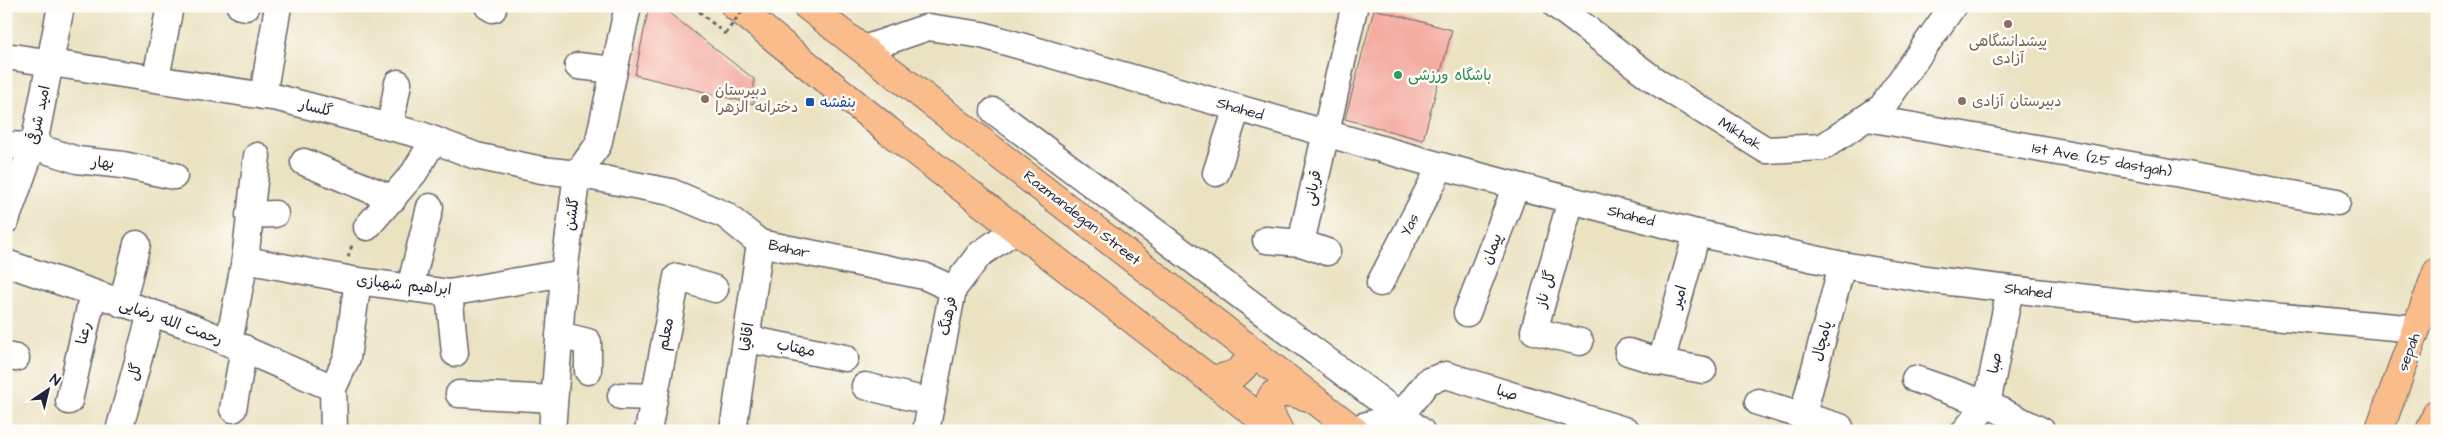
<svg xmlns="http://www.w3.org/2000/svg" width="2443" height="437" font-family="'Architects Daughter','Playpen Sans Arabic',sans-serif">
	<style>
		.building { fill: #f4aca1 }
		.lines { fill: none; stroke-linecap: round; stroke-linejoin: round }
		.minor-casing { stroke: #68656a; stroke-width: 29 }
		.major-casing { stroke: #68656a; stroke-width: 30 }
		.path { stroke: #68656a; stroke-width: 3; stroke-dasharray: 4 4; stroke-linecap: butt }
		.minor { stroke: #fff; stroke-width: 26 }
		.major { stroke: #fabc8b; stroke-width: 28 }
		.path-bridge { stroke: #68656a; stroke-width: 3; stroke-dasharray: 4 4; stroke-linecap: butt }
		.education-dot { fill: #8d6e63; stroke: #fdfcf7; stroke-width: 2 }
		.leisure-dot { fill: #2e9e5b; stroke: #fdfcf7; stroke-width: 2 }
		.transit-dot { fill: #1a4fb4; stroke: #fdfcf7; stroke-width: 2 }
		.labels { text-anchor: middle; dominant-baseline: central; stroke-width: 5; stroke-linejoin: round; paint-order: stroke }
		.education-label { font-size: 15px; fill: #785e54; stroke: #fdfcf7; text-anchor: start }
		.leisure-label { font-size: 15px; fill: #27864d; stroke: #fdfcf7; text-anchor: start }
		.transit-label { font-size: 15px; fill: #164399; stroke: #fdfcf7; text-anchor: start }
		.street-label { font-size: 15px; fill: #22223b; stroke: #fdfcf7 }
	</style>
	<rect width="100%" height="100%" fill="#fdfcf7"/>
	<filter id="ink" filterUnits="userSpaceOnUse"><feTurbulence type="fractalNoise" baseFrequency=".02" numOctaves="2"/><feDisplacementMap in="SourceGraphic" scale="10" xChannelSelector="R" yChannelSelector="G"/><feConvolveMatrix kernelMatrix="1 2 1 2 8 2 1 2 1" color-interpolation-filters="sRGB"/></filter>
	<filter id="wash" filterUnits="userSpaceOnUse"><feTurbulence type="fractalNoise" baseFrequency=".0096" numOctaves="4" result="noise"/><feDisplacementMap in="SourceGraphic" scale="20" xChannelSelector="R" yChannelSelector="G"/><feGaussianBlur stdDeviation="1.12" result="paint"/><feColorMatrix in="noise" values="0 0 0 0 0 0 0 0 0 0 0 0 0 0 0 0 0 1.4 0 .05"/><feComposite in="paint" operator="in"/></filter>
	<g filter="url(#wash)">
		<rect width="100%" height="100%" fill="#ebe2c1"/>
		<g id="blocks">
			<!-- building -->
			<g class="building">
				<path d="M649,6H660L754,79V104L635,75Z"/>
				<path d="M1374,9L1452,30L1423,140L1345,119Z"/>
			</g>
		</g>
	</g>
	<g filter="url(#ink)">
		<use href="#blocks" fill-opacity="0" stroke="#68656a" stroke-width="1"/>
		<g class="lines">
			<!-- minor casing -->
			<g class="minor-casing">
				<g id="minor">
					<path d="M240,6L246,7"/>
					<path d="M488,6L493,9"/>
					<path d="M1557,6L1657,82L1766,150L1823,147L1882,107L1953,6"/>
					<path d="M864,49L928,27L982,35L1441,166L1697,233L1842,265L1933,280L2139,304L2417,329"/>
					<path d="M6,56L278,98L421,135L476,156L542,170L577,174L671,192L725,215L760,243L924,276L953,289"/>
					<path d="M578,66L614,70"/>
					<path d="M156,78L170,6"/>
					<path d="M263,96L278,6"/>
					<path d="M994,111L1421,431"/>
					<path d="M1868,118L2337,202"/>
					<path d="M390,127L398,83"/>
					<path d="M6,145L33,146L77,160L123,165L174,176"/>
					<path d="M304,162L393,199"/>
					<path d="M1216,173L1237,108"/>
					<path d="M1571,200L1534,331L1580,342"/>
					<path d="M249,215L275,214"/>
					<path d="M6,220L35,139L61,6"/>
					<path d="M367,227L414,173L434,140"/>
					<path d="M1266,240L1301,243L1327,252"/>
					<path d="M1301,243L1354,8"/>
					<path d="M245,260L358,281L449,293L564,273"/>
					<path d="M6,263L190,326L333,388"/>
					<path d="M1380,283L1441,166"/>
					<path d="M410,288L430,207"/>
					<path d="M449,293L455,353"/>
					<path d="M122,304L137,244"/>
					<path d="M1467,313L1516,186"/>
					<path d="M559,335L588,342V371"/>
					<path d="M747,339L845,358"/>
					<path d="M229,342L245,260L257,156"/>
					<path d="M1628,352L1661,362L1703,370"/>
					<path d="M6,356L16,358"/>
					<path d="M1661,362L1697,233"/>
					<path d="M1915,379L1987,404L2042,431"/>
					<path d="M865,386L931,402"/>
					<path d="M459,394L554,399"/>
					<path d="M621,396L654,397"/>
					<path d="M69,401L93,294"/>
					<path d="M1758,402L1840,427"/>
					<path d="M233,409L244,348"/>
					<path d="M1802,418L1842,265"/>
					<path d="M1354,429L1401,415L1428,381L1446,375L1627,431"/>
					<path d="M119,431L151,313"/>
					<path d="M334,431L333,388L347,358L358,281"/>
					<path d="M552,431L564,273L577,174L598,145L628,6"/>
					<path d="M648,431L677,277L715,289"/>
					<path d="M733,431L760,243"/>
					<path d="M926,431L953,289L979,255L1016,229"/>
					<path d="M1965,431L1987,404L2010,289"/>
				</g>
			</g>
			<!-- major casing -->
			<g class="major-casing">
				<g id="major">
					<path d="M735,6L890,132L1277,431"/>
					<path d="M807,6L1355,431"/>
					<path d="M1210,379C1230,378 1242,374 1251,355L1245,345"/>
					<path d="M1279,431C1273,418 1264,408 1273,395L1290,392L1312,398"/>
					<path d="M2379,431L2437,272"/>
					<path d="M2430,431L2437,413"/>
				</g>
			</g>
			<!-- path -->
			<g class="path">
				<path d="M693,6L725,34"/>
				<path d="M348,257L353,242"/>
			</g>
			<!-- minor -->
			<use href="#minor" class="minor"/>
			<!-- major -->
			<use href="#major" class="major"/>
			<!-- path-bridge -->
			<path class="path-bridge" d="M725,34L746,6"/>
		</g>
	</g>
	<!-- markers -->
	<g class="education-dot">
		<circle cx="2008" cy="24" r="5"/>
		<circle cx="705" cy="99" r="5"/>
		<circle cx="1962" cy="101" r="5"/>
	</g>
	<circle class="leisure-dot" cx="1398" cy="75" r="5"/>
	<rect class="transit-dot" x="805" y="97" width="10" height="10" rx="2.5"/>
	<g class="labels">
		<!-- education labels -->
		<g class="education-label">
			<text x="2008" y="41" text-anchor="middle">پیشدانشگاهی<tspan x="2008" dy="17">آزادی</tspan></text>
			<text x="715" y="90">دبيرستان<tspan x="715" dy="17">دخترانه الزهرا</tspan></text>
			<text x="1972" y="101">دبیرستان آزادی</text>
		</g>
		<!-- leisure labels -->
		<g class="leisure-label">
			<text x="1408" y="75">باشگاه ورزشی</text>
		</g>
		<!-- transit labels -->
		<g class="transit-label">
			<text x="820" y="102">بنفشه</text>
		</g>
		<!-- street labels -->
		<g class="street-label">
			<text transform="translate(316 108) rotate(14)">گلسار</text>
			<text transform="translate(1240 109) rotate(16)">Shahed</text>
			<text transform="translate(39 115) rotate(-78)">امید شرقی</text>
			<text transform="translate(1740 134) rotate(32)">Mikhak</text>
			<text transform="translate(2102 160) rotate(10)">1st Ave. (25 dastgah)</text>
			<text transform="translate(103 163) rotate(5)">بهار</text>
			<text transform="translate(1313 188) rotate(-78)">قربانی</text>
			<text transform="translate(572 214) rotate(-82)">گلشن</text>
			<text transform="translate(1631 216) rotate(14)">Shahed</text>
			<text transform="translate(1082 218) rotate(38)">Razmandegan Street</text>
			<text transform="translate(1410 225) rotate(-63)">Yas</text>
			<text transform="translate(789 249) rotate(12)">Bahar</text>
			<text transform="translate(1492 249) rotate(-69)">پیمان</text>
			<text transform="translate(404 285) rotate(6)">ابراهیم شهبازی</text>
			<text transform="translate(1546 289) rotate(-74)">گل ناز</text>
			<text transform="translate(2028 291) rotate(7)">Shahed</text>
			<text transform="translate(1679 297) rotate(-75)">امیر</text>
			<text transform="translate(948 316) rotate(-79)">فرهنگ</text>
			<text transform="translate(171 322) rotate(20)">رحمت الله رضایی</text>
			<text transform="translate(84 333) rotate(-77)">رعنا</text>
			<text transform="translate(666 334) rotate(-79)">معلم</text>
			<text transform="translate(747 337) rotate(-82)">اقاقیا</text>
			<text transform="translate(1822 341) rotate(-75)">پامچال</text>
			<text transform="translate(796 348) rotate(11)">مهتاب</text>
			<text transform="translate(2409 352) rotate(-70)">sepah</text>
			<text transform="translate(1995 363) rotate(-79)">صبا</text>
			<text transform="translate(135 372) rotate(-75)">گل</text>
			<text transform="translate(1507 393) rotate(17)">صبا</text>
		</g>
	</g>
	<!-- margin -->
	<rect width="2443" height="437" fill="none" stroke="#fdfcf7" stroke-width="25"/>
	<!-- north arrow -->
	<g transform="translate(48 390) rotate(35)" stroke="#fdfcf7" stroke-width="4" paint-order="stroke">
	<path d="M0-4L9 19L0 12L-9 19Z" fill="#22223b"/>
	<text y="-8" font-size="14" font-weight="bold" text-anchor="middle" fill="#22223b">N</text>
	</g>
</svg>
